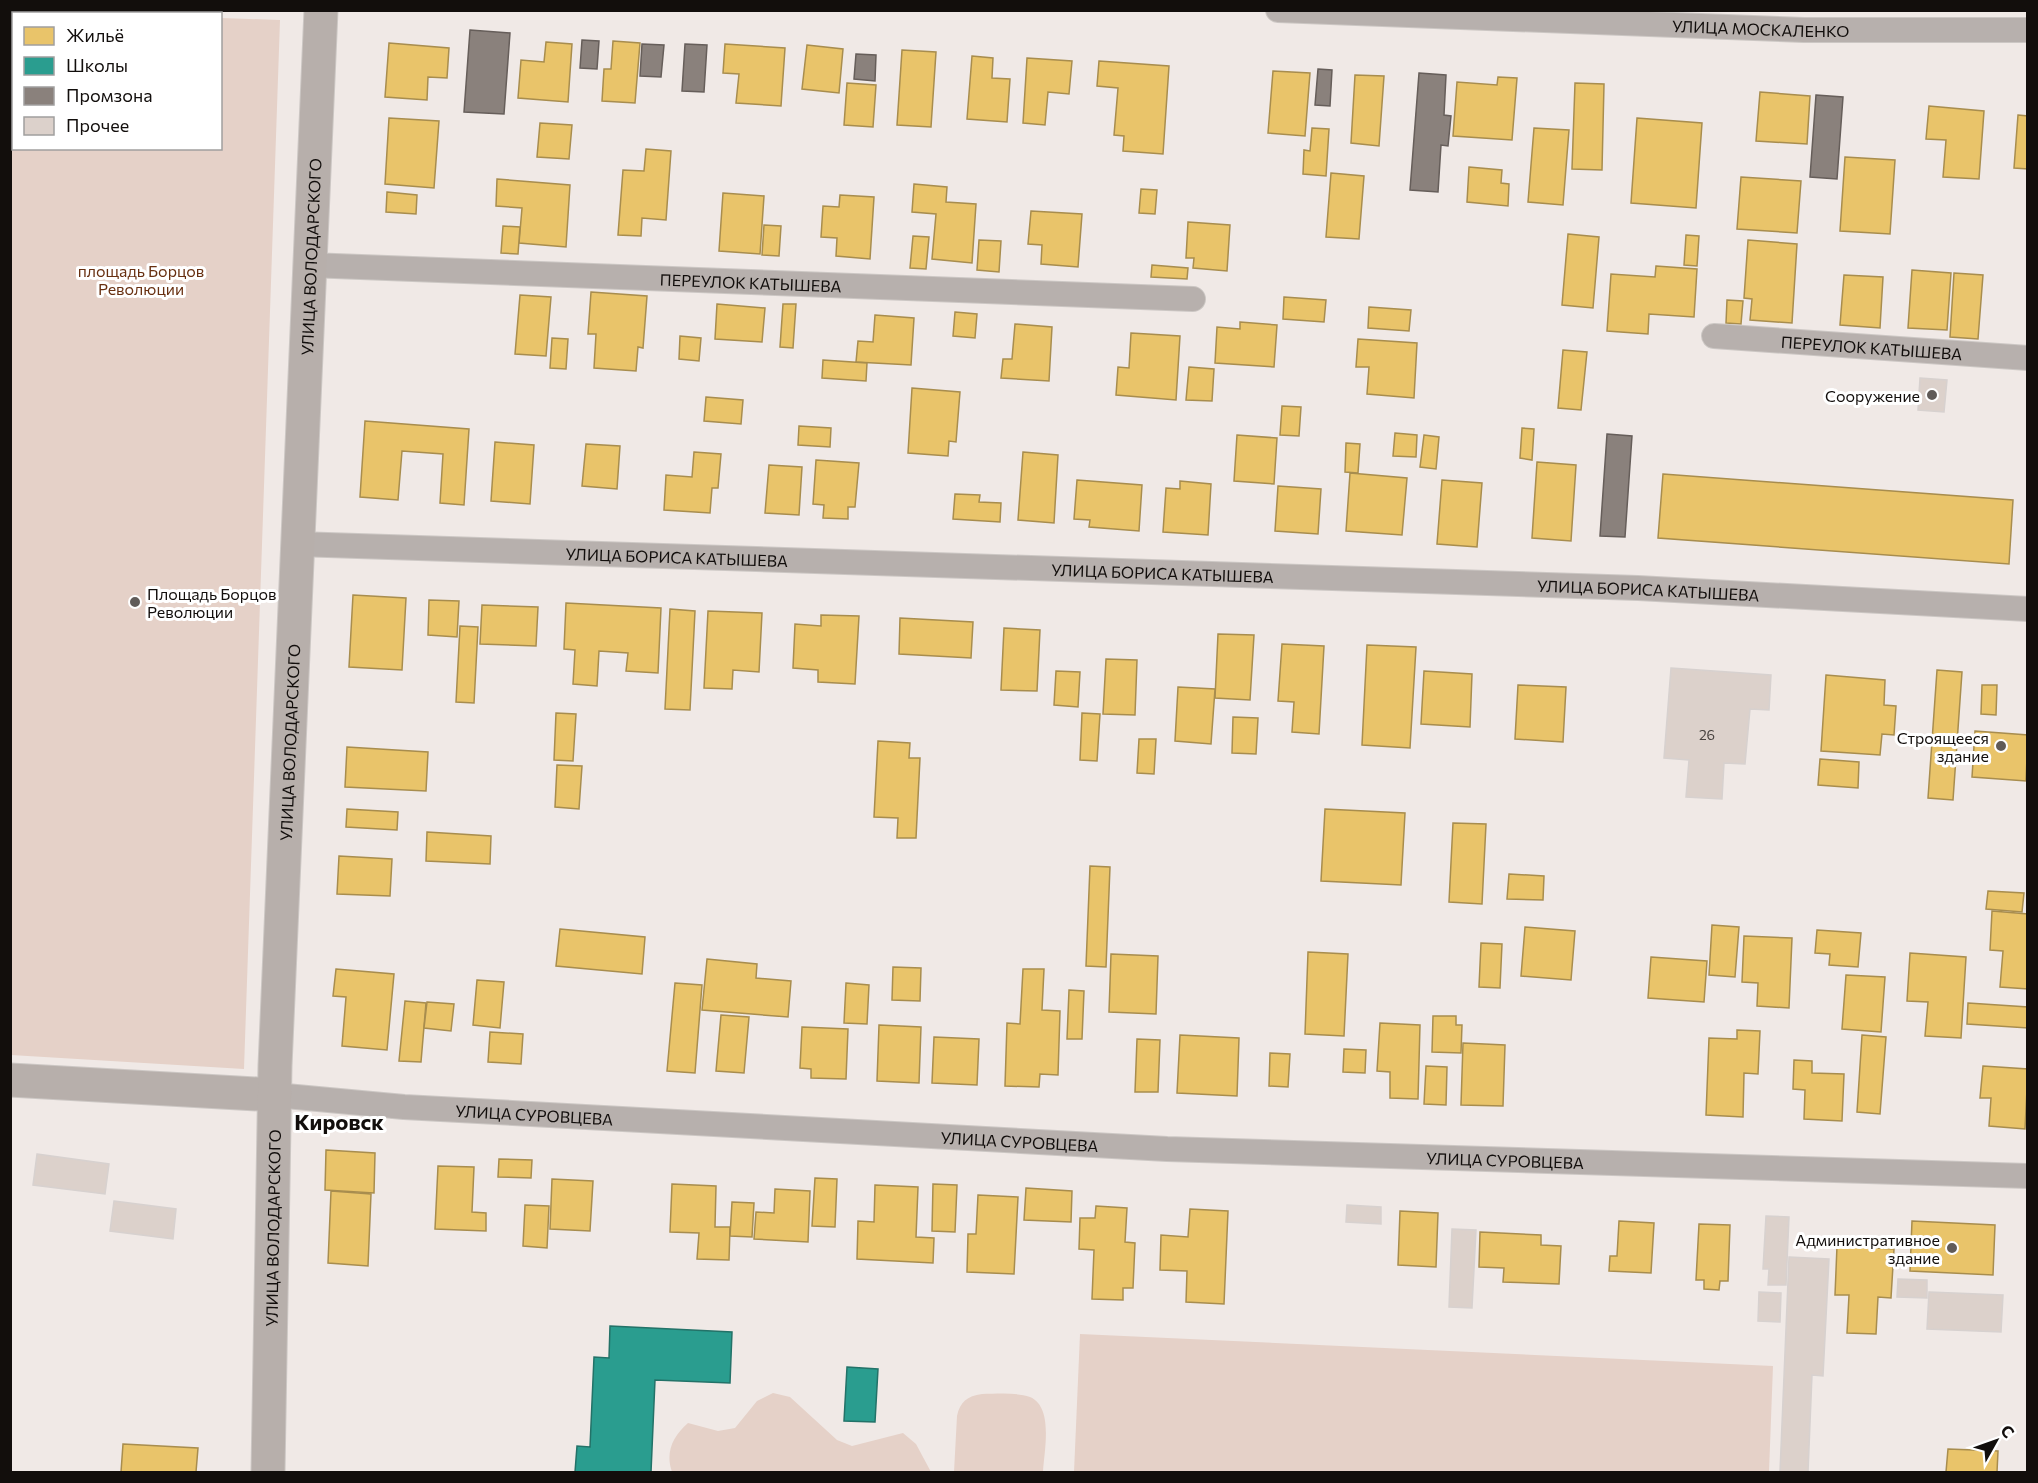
<svg xmlns="http://www.w3.org/2000/svg" width="2038" height="1483" font-family="Commissioner,sans-serif">
	<style>
		.green { fill: #e5d1c8 }
		.homes { fill: #e9c46a; stroke: #a88d4e; stroke-width: 1.5 }
		.schools { fill: #2a9d8f; stroke: #237268; stroke-width: 1.5 }
		.industry { fill: #8a817c; stroke: #665e5a; stroke-width: 1.5 }
		.building { fill: #dcd1cb; stroke: #d7d1cf; stroke-width: 1.5 }
		.lines { fill: none; stroke-linecap: round; stroke-linejoin: round }
		.street-casing { stroke: #ccc7c4; stroke-width: 26 }
		.secondary-casing { stroke: #ccc7c4; stroke-width: 35 }
		.street { stroke: #b7b0ad; stroke-width: 24 }
		.secondary { stroke: #b7afab; stroke-width: 33 }
		.poi-dot { fill: #605b58; stroke: #fff; stroke-width: 2 }
		.labels { text-anchor: middle; dominant-baseline: central; stroke-width: 6; stroke-linejoin: round; paint-order: stroke }
		.number-label { font-size: 14px; fill: #48423f }
		.street-label { font-size: 16px; fill: #120e0c; stroke: #fff }
		.park-label { font-size: 16px; fill: #683011; stroke: #fff }
		.poi-label { font-size: 16px; fill: #120e0c; stroke: #fff; text-anchor: end }
		.district-label { font-size: 22px; font-weight: bold; fill: #120e0c; stroke: #fff }
	</style>
	<rect width="100%" height="100%" fill="#f0e9e6"/>
	<!-- green -->
	<g class="green">
		<path d="M10,11L131,13L14,14V148H220L221,18L280,20L244,1069L11,1055Z"/>
		<path d="M1080,1334L1773,1366L1769,1472H1074Z"/>
		<path d="M773,1393L790,1397L837,1440L852,1446L903,1433L916,1444L931,1472H672C665,1452 673,1436 688,1423L718,1431L735,1428L757,1401Z"/>
		<path d="M982,1394C996,1394 1016,1392 1030,1397C1054,1407 1044,1452 1043,1472H954L957,1416C960,1402 967,1396 982,1394Z"/>
	</g>
	<!-- homes -->
	<g class="homes">
		<path d="M613,41L640,43L635,103L602,101L604,69H611Z"/>
		<path d="M546,42L572,44L568,102L518,98L521,60L544,62Z"/>
		<path d="M389,43L449,48L447,78L428,77L427,100L385,97Z"/>
		<path d="M725,44L785,48L781,106L736,103L739,74L723,73Z"/>
		<path d="M807,45L843,49L839,93L802,89Z"/>
		<path d="M902,50L936,52L931,127L897,125Z"/>
		<path d="M972,56L993,58L992,78L1010,79L1007,122L967,119Z"/>
		<path d="M1027,58L1072,61L1069,94L1048,92L1045,125L1023,123Z"/>
		<path d="M1099,61L1169,66L1163,154L1123,151L1124,136L1114,135L1118,88L1097,86Z"/>
		<path d="M1273,71L1310,73L1305,136L1268,133Z"/>
		<path d="M1355,75L1384,76L1379,146L1351,143Z"/>
		<path d="M1498,77L1517,78L1512,140L1453,136L1457,82L1497,85Z"/>
		<path d="M847,83L876,85L873,127L844,125Z"/>
		<path d="M1575,83L1604,84L1602,170L1572,169Z"/>
		<path d="M1760,92L1810,96L1807,144L1756,141Z"/>
		<path d="M1929,106L1984,111L1979,179L1943,177L1946,140L1926,139Z"/>
		<path d="M2018,115L2028,116V169L2014,168Z"/>
		<path d="M389,118L439,121L434,188L385,184Z"/>
		<path d="M1637,118L1702,123L1696,208L1631,203Z"/>
		<path d="M540,123L572,125L569,159L537,157Z"/>
		<path d="M1312,128L1329,129L1326,176L1303,174L1304,150L1310,151Z"/>
		<path d="M1534,128L1569,130L1563,205L1528,202Z"/>
		<path d="M646,149L671,151L666,220L642,218L641,236L618,235L623,170L644,171Z"/>
		<path d="M1845,157L1895,160L1890,234L1840,231Z"/>
		<path d="M1469,167L1502,170L1501,183L1509,184L1508,206L1467,202Z"/>
		<path d="M1331,173L1364,176L1359,239L1326,237Z"/>
		<path d="M1741,177L1801,181L1797,233L1737,229Z"/>
		<path d="M497,179L570,185L566,247L519,243L522,208L496,206Z"/>
		<path d="M914,184L947,187L946,202L976,204L972,263L932,259L936,214L912,212Z"/>
		<path d="M1141,189L1157,190L1155,214L1139,213Z"/>
		<path d="M387,192L417,195L416,214L386,212Z"/>
		<path d="M723,193L764,196L760,254L719,251Z"/>
		<path d="M840,195L874,197L870,259L836,256L837,238L821,237L823,206L839,207Z"/>
		<path d="M1031,211L1082,214L1078,267L1041,264L1042,245L1028,244Z"/>
		<path d="M1188,222L1230,225L1227,271L1193,268L1194,258H1186Z"/>
		<path d="M764,225L781,226L779,256L762,255Z"/>
		<path d="M503,226L520,227L518,254L501,253Z"/>
		<path d="M1568,234L1599,237L1593,308L1562,305Z"/>
		<path d="M1686,235L1699,236L1697,266L1684,265Z"/>
		<path d="M913,236L929,237L926,269L910,268Z"/>
		<path d="M979,240L1001,241L999,272L977,270Z"/>
		<path d="M1748,240L1797,244L1792,323L1750,320L1752,299L1744,298Z"/>
		<path d="M1152,265L1188,268L1187,279L1151,277Z"/>
		<path d="M1656,266L1697,269L1694,317L1649,314L1648,334L1607,331L1611,274L1655,277Z"/>
		<path d="M1912,270L1951,273L1947,330L1908,328Z"/>
		<path d="M1954,273L1983,275L1978,339L1950,337Z"/>
		<path d="M1844,275L1883,277L1880,328L1840,325Z"/>
		<path d="M591,292L647,296L643,348L638,347L636,371L594,368L596,334H588Z"/>
		<path d="M520,295L551,297L546,356L515,354Z"/>
		<path d="M1284,297L1326,300L1324,322L1283,319Z"/>
		<path d="M1727,300L1743,301L1741,324L1726,323Z"/>
		<path d="M717,304L765,308L762,342L715,339Z"/>
		<path d="M783,304H796L793,348L780,347Z"/>
		<path d="M1369,307L1411,310L1409,331L1368,328Z"/>
		<path d="M955,312L977,314L975,338L953,336Z"/>
		<path d="M875,315L914,318L911,365L856,362L858,341L873,342Z"/>
		<path d="M1240,322L1277,325L1274,367L1215,363L1217,327L1240,329Z"/>
		<path d="M1015,324L1052,327L1049,381L1001,378L1003,359H1012Z"/>
		<path d="M1131,333L1180,336L1176,400L1116,395L1118,367L1129,368Z"/>
		<path d="M680,336L701,338L699,361L679,359Z"/>
		<path d="M552,338L568,339L566,369L550,368Z"/>
		<path d="M1358,339L1417,343L1414,398L1367,394L1369,367H1356Z"/>
		<path d="M1563,350L1587,352L1581,410L1558,408Z"/>
		<path d="M823,360L867,363L866,381L822,378Z"/>
		<path d="M1189,367L1214,369L1212,401L1186,400Z"/>
		<path d="M912,388L960,392L956,442L949,441L948,456L908,453Z"/>
		<path d="M706,397L743,400L741,424L704,421Z"/>
		<path d="M1282,406L1301,407L1299,436L1280,435Z"/>
		<path d="M365,421L469,429L464,505L440,503L443,454L402,451L398,500L360,497Z"/>
		<path d="M799,426L831,428L830,447L798,445Z"/>
		<path d="M1522,428L1534,429L1532,460L1520,458Z"/>
		<path d="M1395,433L1417,435L1416,457L1393,456Z"/>
		<path d="M1237,435L1277,438L1274,484L1234,481Z"/>
		<path d="M1424,435L1439,437L1436,469L1420,467Z"/>
		<path d="M495,442L534,445L530,504L491,501Z"/>
		<path d="M1346,443L1360,444L1358,473L1345,472Z"/>
		<path d="M586,444L620,446L617,489L582,486Z"/>
		<path d="M694,452L721,454L718,488H712L710,513L664,510L666,475L692,477Z"/>
		<path d="M1023,452L1058,455L1054,523L1018,520Z"/>
		<path d="M816,460L859,463L855,507H848V519L823,518L824,505L813,504Z"/>
		<path d="M1537,462L1576,465L1571,541L1532,538Z"/>
		<path d="M769,465L802,467L799,515L765,513Z"/>
		<path d="M1350,473L1407,478L1402,535L1346,531Z"/>
		<path d="M1663,474L2013,500L2009,564L1658,538Z"/>
		<path d="M1077,480L1142,485L1139,531L1089,527L1090,520L1074,519Z"/>
		<path d="M1442,480L1482,483L1477,547L1437,544Z"/>
		<path d="M1180,481L1211,484L1208,535L1163,532L1166,488L1180,489Z"/>
		<path d="M1278,486L1321,489L1318,534L1275,531Z"/>
		<path d="M955,494L980,495L979,502L1001,503L1000,522L953,519Z"/>
		<path d="M353,595L406,598L402,670L349,667Z"/>
		<path d="M429,600L459,601L457,637L428,635Z"/>
		<path d="M566,603L661,608L658,673L626,671L628,653L599,651L597,686L573,684L575,650L564,649Z"/>
		<path d="M482,605L538,607L536,646L480,644Z"/>
		<path d="M670,609L695,611L690,710L665,709Z"/>
		<path d="M708,611L762,613L759,672L733,670L732,689L704,688Z"/>
		<path d="M821,615L859,616L855,684L818,682V670L793,668L795,624L821,626Z"/>
		<path d="M900,618L973,622L971,658L899,654Z"/>
		<path d="M460,626L478,627L474,703L456,702Z"/>
		<path d="M1004,628L1040,630L1037,691L1001,690Z"/>
		<path d="M1218,634L1254,635L1250,700L1215,698Z"/>
		<path d="M1282,644L1324,646L1319,734L1292,732L1294,702L1278,701Z"/>
		<path d="M1367,645L1416,647L1410,748L1362,745Z"/>
		<path d="M1106,659L1137,660L1135,715L1103,714Z"/>
		<path d="M1937,670L1962,672L1953,800L1928,798Z"/>
		<path d="M1056,671L1080,672L1078,707L1054,705Z"/>
		<path d="M1424,671L1472,674L1470,727L1421,724Z"/>
		<path d="M1826,675L1885,680L1884,705L1896,706L1894,735L1882,734L1880,755L1821,751Z"/>
		<path d="M1518,685L1566,687L1563,742L1515,739Z"/>
		<path d="M1982,685H1997L1996,715L1981,714Z"/>
		<path d="M1178,687L1215,689L1211,744L1175,741Z"/>
		<path d="M556,713L576,714L573,761L554,760Z"/>
		<path d="M1082,713L1100,714L1097,761L1080,760Z"/>
		<path d="M1233,717L1258,718L1256,754L1232,753Z"/>
		<path d="M1975,731L2028,735L2026,781L1972,777Z"/>
		<path d="M1139,739H1156L1154,774L1137,773Z"/>
		<path d="M878,741L910,743L909,758H920L916,838H897L898,818L874,817Z"/>
		<path d="M347,747L428,752L426,791L345,787Z"/>
		<path d="M1820,759L1859,762L1858,788L1818,785Z"/>
		<path d="M557,765L582,766L579,809L555,807Z"/>
		<path d="M347,809L398,812L397,830L346,827Z"/>
		<path d="M1325,809L1405,813L1401,885L1321,881Z"/>
		<path d="M1453,823L1486,824L1482,904L1449,902Z"/>
		<path d="M427,832L491,836L490,864L426,861Z"/>
		<path d="M339,856L392,859L390,896L337,894Z"/>
		<path d="M1090,866L1110,867L1106,967L1086,966Z"/>
		<path d="M1509,874L1544,876L1543,900L1507,899Z"/>
		<path d="M1988,891L2024,893L2022,912L1986,909Z"/>
		<path d="M1992,911L2028,914V989L2000,987L2003,951L1990,950Z"/>
		<path d="M1712,925L1739,927L1735,977L1709,975Z"/>
		<path d="M1525,927L1575,931L1571,980L1521,976Z"/>
		<path d="M560,929L645,937L642,974L556,966Z"/>
		<path d="M1817,930L1861,933L1858,967L1829,965L1830,954L1815,953Z"/>
		<path d="M1744,936L1792,938L1789,1008L1757,1006L1758,983L1742,982Z"/>
		<path d="M1481,943L1502,944L1500,988L1479,987Z"/>
		<path d="M1308,952L1348,954L1344,1036L1305,1034Z"/>
		<path d="M1910,953L1966,957L1961,1038L1925,1036L1928,1002L1907,1001Z"/>
		<path d="M1111,954L1158,956L1156,1014L1109,1012Z"/>
		<path d="M1651,957L1707,961L1704,1002L1648,998Z"/>
		<path d="M707,959L757,964L756,978L791,981L788,1017L702,1010Z"/>
		<path d="M893,967L921,968L920,1001L892,1000Z"/>
		<path d="M336,969L394,974L387,1050L342,1046L346,997L333,996Z"/>
		<path d="M1023,969H1044L1042,1010L1060,1011L1058,1075L1040,1074L1039,1087L1005,1086L1007,1023L1020,1024Z"/>
		<path d="M1846,975L1885,977L1881,1032L1842,1029Z"/>
		<path d="M477,980L504,982L500,1028L473,1025Z"/>
		<path d="M675,983L702,985L695,1073L667,1071Z"/>
		<path d="M846,983L869,985L867,1024L844,1023Z"/>
		<path d="M1069,990L1084,991L1082,1039H1067Z"/>
		<path d="M405,1001L426,1003L421,1062L399,1061Z"/>
		<path d="M427,1002L454,1004L451,1031L424,1028Z"/>
		<path d="M1968,1003L2028,1007V1028L1967,1024Z"/>
		<path d="M721,1015L749,1017L744,1073L716,1071Z"/>
		<path d="M1433,1016H1456V1025H1462L1461,1053L1432,1052Z"/>
		<path d="M1380,1023L1420,1025L1418,1099L1390,1098V1072L1377,1071Z"/>
		<path d="M879,1025L921,1027L919,1083L877,1081Z"/>
		<path d="M802,1027L848,1029L846,1079L811,1078V1069L800,1068Z"/>
		<path d="M1737,1030L1760,1031L1758,1074L1744,1073L1743,1117L1706,1115L1709,1038L1737,1039Z"/>
		<path d="M490,1032L523,1034L521,1064L488,1062Z"/>
		<path d="M1180,1035L1239,1038L1237,1096L1177,1093Z"/>
		<path d="M1862,1035L1886,1037L1880,1114L1857,1112Z"/>
		<path d="M934,1037L979,1039L977,1085L932,1083Z"/>
		<path d="M1137,1039L1160,1040L1158,1092H1135Z"/>
		<path d="M1463,1043L1505,1045L1503,1106L1461,1105Z"/>
		<path d="M1344,1049L1366,1050L1365,1073L1343,1072Z"/>
		<path d="M1270,1053L1290,1054L1288,1087L1269,1086Z"/>
		<path d="M1794,1060L1812,1061V1073L1844,1074L1842,1121L1804,1119L1805,1090L1793,1089Z"/>
		<path d="M1426,1066L1447,1067L1446,1105L1424,1104Z"/>
		<path d="M1983,1066L2028,1069L2025,1129L1989,1126L1991,1098H1980Z"/>
		<path d="M326,1150L375,1153L374,1193L325,1190Z"/>
		<path d="M499,1159L532,1160L531,1178L498,1177Z"/>
		<path d="M438,1166L474,1167L472,1212L486,1213V1231L435,1229Z"/>
		<path d="M815,1178L837,1179L835,1227L812,1226Z"/>
		<path d="M552,1179L593,1181L590,1231L550,1229Z"/>
		<path d="M672,1184L716,1186L715,1227H730L729,1260L697,1259L699,1233L670,1232Z"/>
		<path d="M933,1184L957,1185L955,1232L932,1231Z"/>
		<path d="M875,1185L918,1187L916,1237L934,1238L933,1263L857,1259L858,1221L874,1222Z"/>
		<path d="M1026,1188L1072,1191L1071,1222L1024,1220Z"/>
		<path d="M775,1189L810,1191L808,1242L754,1239L756,1212L774,1213Z"/>
		<path d="M331,1191L371,1194L368,1266L328,1263Z"/>
		<path d="M978,1195L1018,1197L1014,1274L967,1272L968,1234H976Z"/>
		<path d="M732,1202L754,1203L752,1237L730,1236Z"/>
		<path d="M525,1205L549,1206L547,1248L523,1246Z"/>
		<path d="M1096,1206L1127,1208L1125,1242L1135,1243L1133,1288H1123V1300L1092,1299L1094,1250L1079,1249L1080,1218H1095Z"/>
		<path d="M1190,1209L1228,1211L1224,1304L1186,1302L1187,1271L1160,1270L1161,1235L1188,1237Z"/>
		<path d="M1400,1211L1438,1213L1436,1267L1398,1265Z"/>
		<path d="M1619,1221L1654,1223L1651,1273L1609,1271L1610,1256H1617Z"/>
		<path d="M1912,1221L1995,1225L1993,1275L1910,1271Z"/>
		<path d="M1699,1224L1730,1225L1728,1281H1720L1719,1290L1704,1289V1280H1696Z"/>
		<path d="M1480,1232L1541,1235V1245L1561,1246L1559,1284L1503,1282L1504,1268L1479,1267Z"/>
		<path d="M1837,1246L1894,1249L1891,1298L1878,1297L1876,1334L1847,1333L1849,1295H1835Z"/>
		<path d="M123,1444L198,1448L196,1472H121Z"/>
		<path d="M1948,1449L1998,1451L1997,1472H1946Z"/>
	</g>
	<!-- schools -->
	<g class="schools">
		<path d="M610,1326L732,1332L730,1383L655,1380L651,1472H575L577,1446L590,1447L594,1357L609,1358Z"/>
		<path d="M847,1367L878,1369L875,1422L844,1421Z"/>
	</g>
	<!-- industry -->
	<g class="industry">
		<path d="M470,30L510,33L504,114L464,112Z"/>
		<path d="M582,40L599,41L597,69L580,68Z"/>
		<path d="M642,44L664,45L661,77L640,76Z"/>
		<path d="M685,44L707,45L704,92L682,91Z"/>
		<path d="M856,54L876,55L875,81L854,79Z"/>
		<path d="M1318,69L1332,70L1330,106L1315,105Z"/>
		<path d="M1419,73L1446,75L1444,115L1451,116L1448,146L1441,145L1438,192L1410,190Z"/>
		<path d="M1816,95L1843,97L1837,179L1810,177Z"/>
		<path d="M1607,434L1632,436L1625,537L1600,536Z"/>
	</g>
	<!-- building -->
	<g class="building">
		<path d="M1920,378L1947,380L1944,412L1918,410Z"/>
		<path d="M1671,668L1771,675L1769,710L1750,709L1745,764L1724,763L1722,799L1686,797L1689,760L1664,758Z"/>
		<path d="M37,1154L109,1164L105,1194L33,1185Z"/>
		<path d="M114,1201L176,1209L173,1239L110,1231Z"/>
		<path d="M1347,1205L1381,1207V1224L1346,1222Z"/>
		<path d="M1766,1216L1789,1217L1786,1285H1768L1769,1269H1763Z"/>
		<path d="M1452,1229L1476,1230L1472,1308L1449,1307Z"/>
		<path d="M1789,1257L1829,1259L1823,1376L1812,1375L1808,1472H1780Z"/>
		<path d="M1898,1279L1927,1280V1298L1897,1297Z"/>
		<path d="M1759,1292L1781,1293L1780,1322L1758,1321Z"/>
		<path d="M1929,1292L2003,1295L2001,1332L1927,1329Z"/>
	</g>
	<g class="lines">
		<!-- street casing -->
		<g class="street-casing">
			<g id="street">
				<path id="s1" d="M1278,10L1804,30H2028"/>
				<path id="s2" d="M309,265L1193,299"/>
				<path id="s3" d="M1714,336L2028,358"/>
				<path id="s4" d="M297,544L1638,588L2028,609"/>
				<path id="s5" d="M275,1095L404,1107L1167,1149L2028,1176"/>
			</g>
		</g>
		<!-- secondary casing -->
		<g class="secondary-casing">
			<g id="secondary">
				<path d="M10,1080L275,1095"/>
				<path id="s6" d="M268,1472L275,1066L321,10"/>
			</g>
		</g>
		<!-- street -->
		<use href="#street" class="street"/>
		<!-- secondary -->
		<use href="#secondary" class="secondary"/>
	</g>
	<!-- markers -->
	<g class="poi-dot">
		<circle cx="1932" cy="395" r="6"/>
		<circle cx="135" cy="602" r="6"/>
		<circle cx="2001" cy="746" r="6"/>
		<circle cx="1952" cy="1248" r="6"/>
	</g>
	<g class="labels">
		<!-- number labels -->
		<g class="number-label">
			<text x="1707" y="734">26</text>
		</g>
		<!-- street labels -->
		<g class="street-label">
			<text stroke="none"><textPath href="#s1" startOffset="483">УЛИЦА МОСКАЛЕНКО</textPath></text>
			<text stroke="none"><textPath href="#s6" startOffset="1216">УЛИЦА ВОЛОДАРСКОГО</textPath></text>
			<text stroke="none"><textPath href="#s2" startOffset="442">ПЕРЕУЛОК КАТЫШЕВА</textPath></text>
			<text stroke="none"><textPath href="#s3" startOffset="158">ПЕРЕУЛОК КАТЫШЕВА</textPath></text>
			<text stroke="none"><textPath href="#s4" startOffset="380">УЛИЦА БОРИСА КАТЫШЕВА</textPath></text>
			<text stroke="none"><textPath href="#s4" startOffset="866">УЛИЦА БОРИСА КАТЫШЕВА</textPath></text>
			<text stroke="none"><textPath href="#s4" startOffset="1352">УЛИЦА БОРИСА КАТЫШЕВА</textPath></text>
			<text stroke="none"><textPath href="#s6" startOffset="730">УЛИЦА ВОЛОДАРСКОГО</textPath></text>
			<text stroke="none"><textPath href="#s5" startOffset="260">УЛИЦА СУРОВЦЕВА</textPath></text>
			<text stroke="none"><textPath href="#s5" startOffset="746">УЛИЦА СУРОВЦЕВА</textPath></text>
			<text stroke="none"><textPath href="#s5" startOffset="1232">УЛИЦА СУРОВЦЕВА</textPath></text>
			<text stroke="none"><textPath href="#s6" startOffset="244">УЛИЦА ВОЛОДАРСКОГО</textPath></text>
		</g>
		<!-- park labels -->
		<g class="park-label">
			<text x="141" y="270">площадь Борцов<tspan x="141" dy="18">Революции</tspan></text>
		</g>
		<!-- poi labels -->
		<g class="poi-label">
			<text x="1920" y="395">Сооружение</text>
			<text x="147" y="593" text-anchor="start">Площадь Борцов<tspan x="147" dy="18">Революции</tspan></text>
			<text x="1989" y="737">Строящееся<tspan x="1989" dy="18">здание</tspan></text>
			<text x="1940" y="1239">Административное<tspan x="1940" dy="18">здание</tspan></text>
		</g>
		<!-- district labels -->
		<g class="district-label">
			<text x="339" y="1121">Кировск</text>
		</g>
	</g>
	<!-- border -->
	<rect width="2038" height="1483" fill="none" stroke="#120e0c" stroke-width="24"/>
	<!-- legend -->
	<rect x="12" y="12" width="210" height="138" fill="#ffffff" stroke="#a09f9e" stroke-width="1.5"/>
	<rect x="24" y="27" width="30" height="18" fill="#e9c46a" stroke="#a09f9e" stroke-width="1.5"/>
	<text x="66" y="42" font-size="18" fill="#120e0c">Жильё</text>
	<rect x="24" y="57" width="30" height="18" fill="#2a9d8f" stroke="#a09f9e" stroke-width="1.5"/>
	<text x="66" y="72" font-size="18" fill="#120e0c">Школы</text>
	<rect x="24" y="87" width="30" height="18" fill="#8a817c" stroke="#a09f9e" stroke-width="1.5"/>
	<text x="66" y="102" font-size="18" fill="#120e0c">Промзона</text>
	<rect x="24" y="117" width="30" height="18" fill="#dcd1cb" stroke="#a09f9e" stroke-width="1.5"/>
	<text x="66" y="132" font-size="18" fill="#120e0c">Прочее</text>
	<!-- north arrow -->
	<g transform="translate(1996 1441) rotate(50)" stroke="#ffffff" stroke-width="4.5" paint-order="stroke">
	<path d="M0-4.5L10 22L0 15L-10 22Z" fill="#120e0c"/>
	<text y="-9" font-size="16" font-weight="bold" text-anchor="middle" fill="#120e0c">С</text>
	</g>
</svg>
